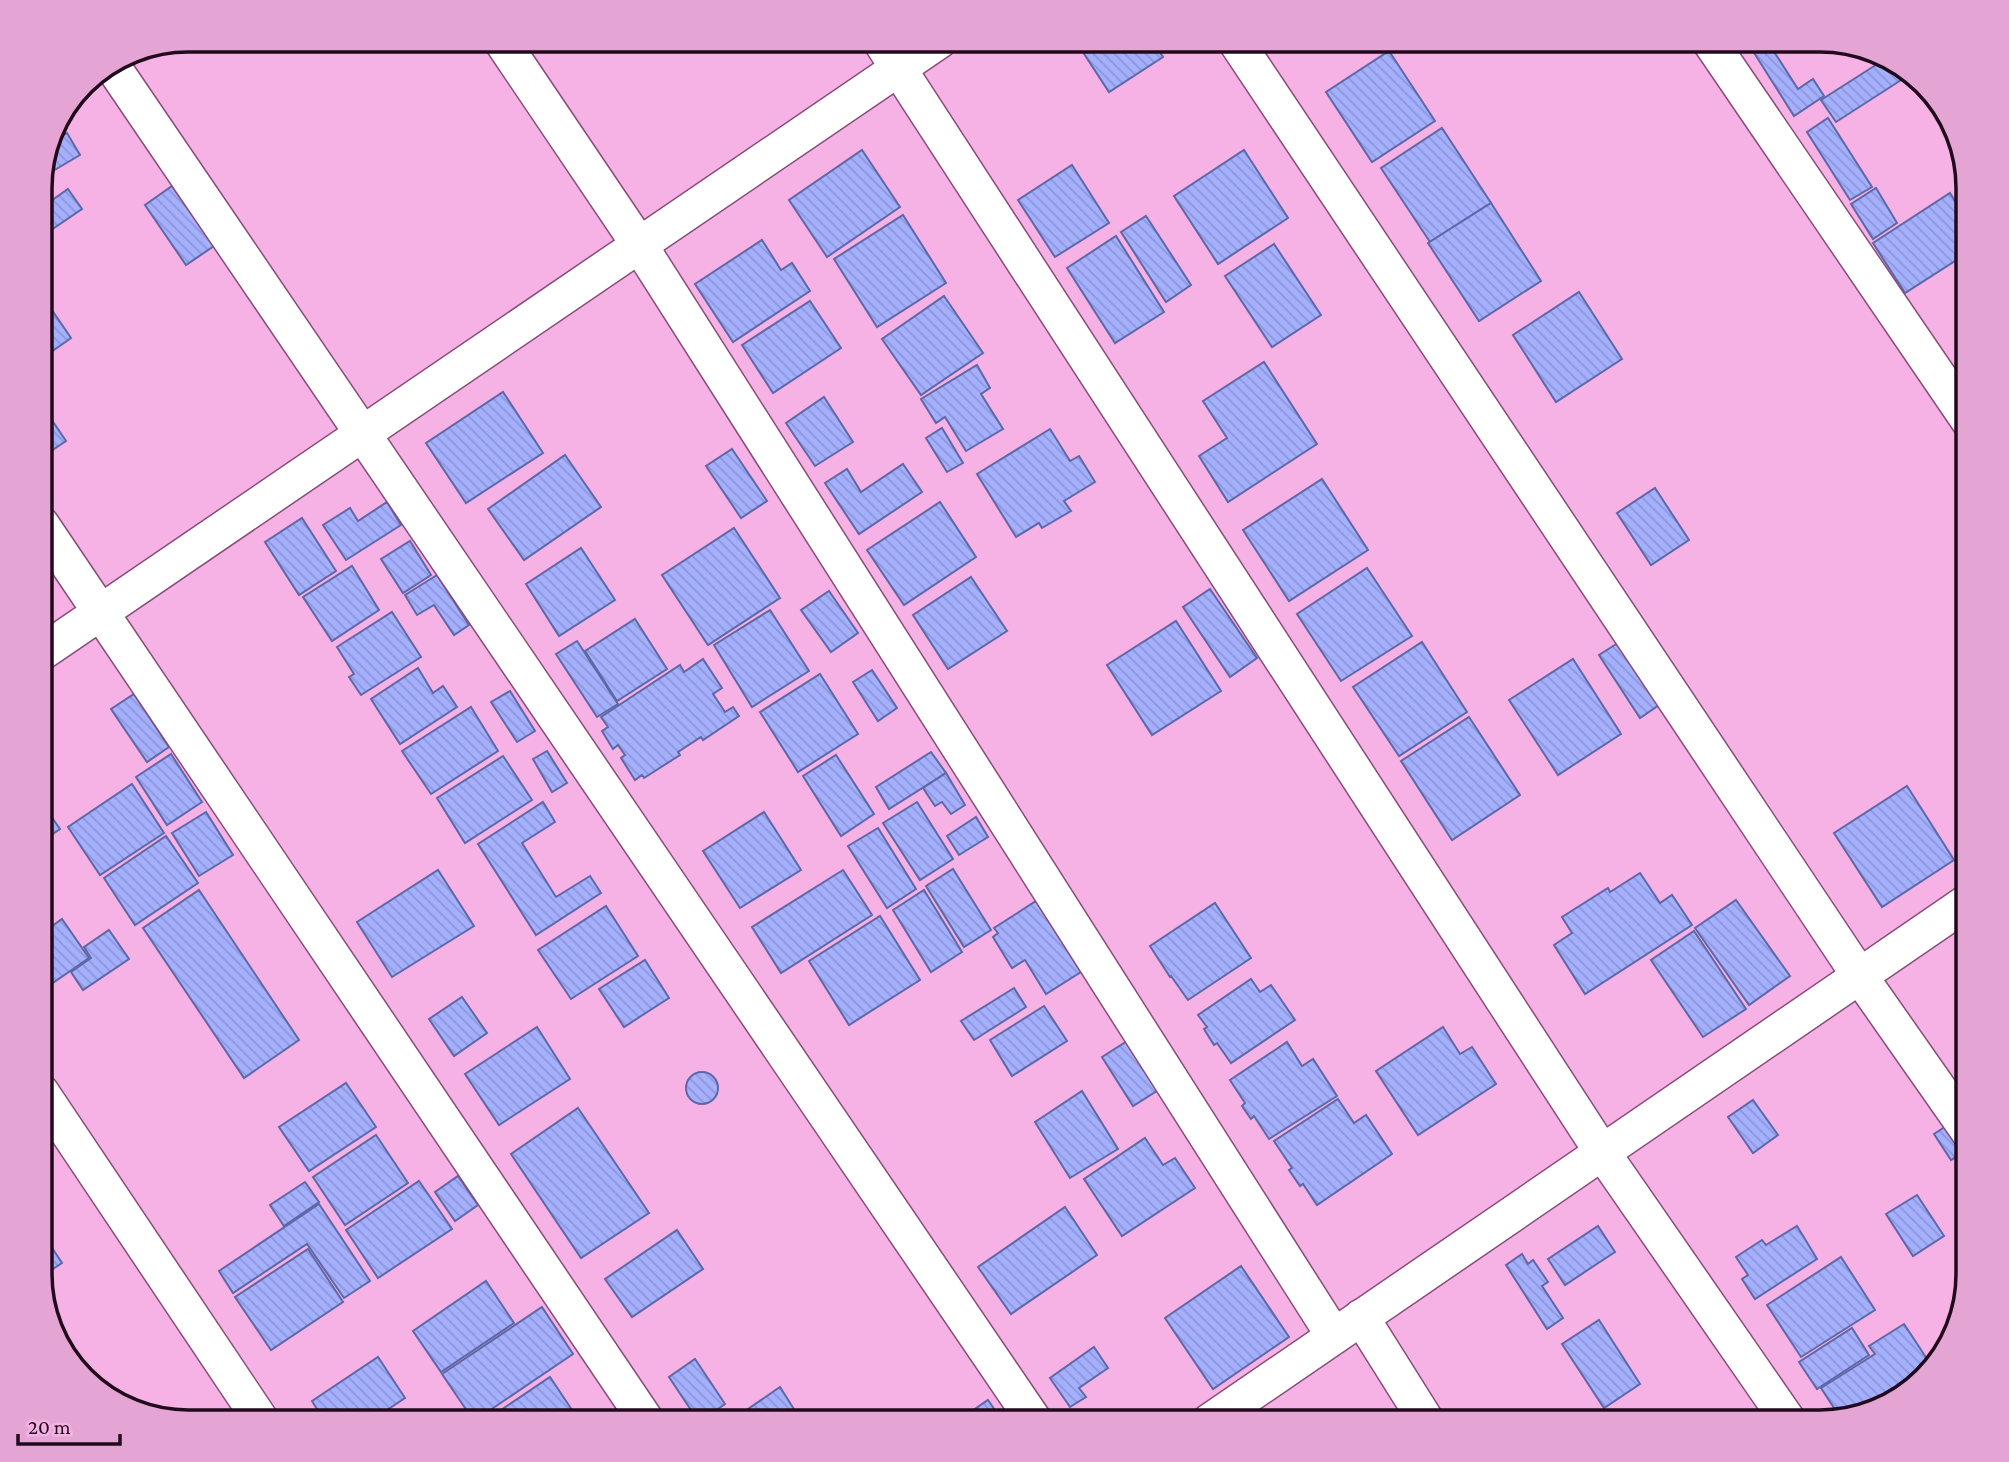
<svg xmlns="http://www.w3.org/2000/svg" width="2009" height="1462" font-family="'Crimson Pro',serif">
	<style>
		.building { fill: url(#building-back-hatch); stroke: #5e67a7; stroke-width: 2 }
		.lines { fill: none; stroke-linecap: round; stroke-linejoin: round }
		.minor-casing { stroke: #884c7a; stroke-width: 38 }
		.minor { stroke: #fff; stroke-width: 35 }
		.rim { fill: none; stroke: #220a1d; stroke-width: 3.5 }
	</style>
	<defs>
		<pattern id="building-back-hatch" width="6" height="6" patternUnits="userSpaceOnUse" patternTransform="scale(1.75)"><rect width="6" height="6" fill="#a4b0fd"/><path d="M-1 5l2 2M0 0l6 6M5-1l2 2" fill="none" stroke="#8d96d8"/></pattern>
	</defs>
	<rect width="100%" height="100%" fill="#f6b2e4"/>
	<!-- building -->
	<g class="building">
		<path d="M1075,40H1152L1163,57L1109,92Z"/>
		<path d="M1746,40H1782L1771,47L1798,89L1813,79L1824,96L1794,116Z"/>
		<path d="M1389,51L1435,121L1372,162L1326,92Z"/>
		<path d="M1882,61L1912,73L1836,122L1821,100Z"/>
		<path d="M1828,118L1872,187L1850,200L1807,132Z"/>
		<path d="M1442,128L1491,203L1430,242L1381,168Z"/>
		<path d="M67,133L80,155L41,178L50,142Z"/>
		<path d="M862,150L900,207L827,257L789,200Z"/>
		<path d="M1244,150L1288,218L1218,264L1174,196Z"/>
		<path d="M1072,165L1109,223L1055,257L1018,200Z"/>
		<path d="M172,186L214,246L186,265L145,205Z"/>
		<path d="M1876,188L1897,223L1873,239L1851,204Z"/>
		<path d="M68,189L82,209L51,230L41,215V208Z"/>
		<path d="M1950,193L1969,223V252L1905,293L1873,243Z"/>
		<path d="M1491,203L1541,281L1479,321L1428,243Z"/>
		<path d="M903,215L946,283L877,327L834,259Z"/>
		<path d="M1146,216L1191,285L1166,302L1121,232Z"/>
		<path d="M1116,236L1164,312L1115,343L1067,268Z"/>
		<path d="M762,240L781,270L792,263L810,291L733,342L695,284Z"/>
		<path d="M1274,244L1321,315L1272,347L1225,276Z"/>
		<path d="M1579,292L1622,359L1556,402L1513,335Z"/>
		<path d="M41,294L71,338L41,359Z"/>
		<path d="M944,296L983,353L921,395L882,339Z"/>
		<path d="M810,301L841,348L773,393L742,345Z"/>
		<path d="M1264,362L1317,444L1228,502L1199,456L1227,438L1203,401Z"/>
		<path d="M977,365L990,388L981,394L1003,429L966,451L945,417L936,423L921,399Z"/>
		<path d="M503,392L543,453L466,503L426,443Z"/>
		<path d="M824,397L853,442L815,466L786,423Z"/>
		<path d="M41,404L66,441L45,455L41,449Z"/>
		<path d="M942,428L963,463L947,472L926,438Z"/>
		<path d="M1050,429L1070,461L1079,456L1095,482L1064,501L1071,511L1042,528L1039,523L1016,537L977,474Z"/>
		<path d="M732,449L767,501L741,518L706,466Z"/>
		<path d="M565,455L601,507L524,560L488,509Z"/>
		<path d="M903,464L922,492L859,534L825,483L847,469L861,492Z"/>
		<path d="M1322,479L1368,550L1289,601L1243,530Z"/>
		<path d="M1655,488L1689,540L1651,565L1617,513Z"/>
		<path d="M387,502L401,525L346,560L323,525L350,508L358,521Z"/>
		<path d="M940,502L976,557L904,605L867,550Z"/>
		<path d="M302,518L336,571L299,595L265,542Z"/>
		<path d="M734,528L780,598L708,645L662,575Z"/>
		<path d="M410,541L431,575L403,593L381,559Z"/>
		<path d="M581,548L615,600L559,636L526,584Z"/>
		<path d="M352,566L379,610L332,641L303,597Z"/>
		<path d="M1367,568L1412,636L1341,681L1297,614Z"/>
		<path d="M437,575L469,625L454,635L434,605L417,615L405,595Z"/>
		<path d="M971,577L1007,631L948,669L913,615Z"/>
		<path d="M1210,589L1257,658L1230,677L1183,607Z"/>
		<path d="M829,591L858,633L831,652L801,610Z"/>
		<path d="M770,610L809,671L752,707L714,645Z"/>
		<path d="M392,612L421,657L361,695L349,677L354,674L337,647Z"/>
		<path d="M635,619L667,669L617,701L585,651Z"/>
		<path d="M1176,621L1221,691L1152,735L1107,665Z"/>
		<path d="M577,641L618,704L597,717L556,654Z"/>
		<path d="M1621,641L1662,703L1640,718L1599,655Z"/>
		<path d="M1422,642L1467,712L1399,756L1353,687Z"/>
		<path d="M703,659L722,688L713,694L725,712L733,707L739,716L703,740L701,737L678,752L680,755L644,778L642,775L635,780L621,758L625,755L618,745L613,749L602,731L608,727L601,717L680,665L684,672Z"/>
		<path d="M1573,659L1621,734L1558,775L1509,700Z"/>
		<path d="M418,668L433,693L443,686L457,707L400,744L371,699Z"/>
		<path d="M872,670L897,708L878,721L853,682Z"/>
		<path d="M820,674L858,734L798,772L760,712Z"/>
		<path d="M510,691L535,731L517,742L491,702Z"/>
		<path d="M134,694L169,747L147,762L111,709Z"/>
		<path d="M471,707L498,751L431,794L402,751Z"/>
		<path d="M1469,717L1520,795L1452,840L1401,761Z"/>
		<path d="M547,751L567,783L552,792L533,759Z"/>
		<path d="M931,752L946,773L889,809L876,787Z"/>
		<path d="M171,754L202,802L167,825L136,777Z"/>
		<path d="M836,755L874,814L841,836L803,776Z"/>
		<path d="M503,756L532,800L465,843L437,798Z"/>
		<path d="M946,773L965,805L951,814L942,802L935,806L923,788Z"/>
		<path d="M132,784L164,833L100,875L68,827Z"/>
		<path d="M1907,786L1954,860L1882,907L1834,833Z"/>
		<path d="M41,802L60,829L41,842Z"/>
		<path d="M543,802L555,822L522,843L556,897L590,876L601,893L536,935L478,844Z"/>
		<path d="M917,802L953,859L920,880L883,823Z"/>
		<path d="M206,812L233,855L199,876L172,833Z"/>
		<path d="M764,812L801,870L740,908L703,851Z"/>
		<path d="M976,817L988,837L959,855L947,836Z"/>
		<path d="M878,828L916,889L887,908L848,846Z"/>
		<path d="M166,836L198,883L135,925L104,878Z"/>
		<path d="M953,869L991,930L964,947L926,886Z"/>
		<path d="M438,870L474,926L392,977L357,922Z"/>
		<path d="M843,870L872,915L781,973L752,927Z"/>
		<path d="M1640,873L1660,903L1672,895L1692,925L1585,994L1554,945L1572,933L1562,917L1608,888L1610,892Z"/>
		<path d="M199,890L299,1040L244,1078L143,928Z"/>
		<path d="M924,890L962,952L931,972L893,910Z"/>
		<path d="M1736,900L1790,976L1749,1005L1695,928Z"/>
		<path d="M1036,901L1081,972L1046,994L1025,960L1012,968L993,937L998,933L994,928Z"/>
		<path d="M1215,903L1251,958L1188,1000L1171,976L1170,977L1150,946Z"/>
		<path d="M606,906L638,956L571,999L538,950Z"/>
		<path d="M880,916L920,980L849,1025L809,961Z"/>
		<path d="M62,919L89,958L41,991V934Z"/>
		<path d="M109,930L129,959L83,990L71,972L91,958L84,947Z"/>
		<path d="M1694,931L1746,1009L1703,1037L1651,960Z"/>
		<path d="M645,960L669,998L624,1027L599,989Z"/>
		<path d="M1251,979L1260,992L1271,985L1295,1020L1231,1063L1217,1043L1214,1045L1204,1029L1207,1027L1198,1015Z"/>
		<path d="M1014,988L1026,1007L974,1040L961,1021Z"/>
		<path d="M462,997L487,1033L454,1056L429,1019Z"/>
		<path d="M1044,1006L1067,1041L1012,1076L990,1040Z"/>
		<path d="M537,1027L570,1079L499,1125L465,1074Z"/>
		<path d="M1443,1027L1460,1054L1472,1047L1496,1084L1418,1135L1376,1071Z"/>
		<path d="M1129,1040L1160,1089L1133,1106L1102,1057Z"/>
		<path d="M1287,1042L1302,1066L1313,1059L1337,1096L1269,1139L1254,1116L1251,1119L1242,1106L1245,1103L1230,1080Z"/>
		<circle cx="702" cy="1088" r="16"/>
		<path d="M346,1083L376,1127L309,1171L279,1127Z"/>
		<path d="M1082,1091L1118,1149L1070,1178L1035,1122Z"/>
		<path d="M1338,1099L1354,1123L1366,1115L1392,1154L1317,1205L1303,1184L1300,1186L1289,1170L1292,1168L1274,1141Z"/>
		<path d="M1753,1100L1778,1135L1753,1153L1728,1117Z"/>
		<path d="M578,1108L649,1213L581,1258L511,1154Z"/>
		<path d="M1948,1125L1965,1151L1951,1160L1934,1134Z"/>
		<path d="M376,1135L408,1183L345,1225L313,1177Z"/>
		<path d="M1145,1138L1163,1165L1175,1158L1195,1188L1122,1236L1084,1179Z"/>
		<path d="M458,1176L478,1205L455,1221L435,1192Z"/>
		<path d="M1969,1177V1196L1960,1183Z"/>
		<path d="M41,1178L52,1197L41,1204Z"/>
		<path d="M419,1181L452,1229L378,1278L346,1230Z"/>
		<path d="M305,1182L319,1202L284,1226L270,1205Z"/>
		<path d="M1917,1195L1944,1236L1913,1256L1886,1214Z"/>
		<path d="M319,1204L370,1281L344,1298L307,1244L233,1293L219,1271Z"/>
		<path d="M1065,1207L1097,1255L1011,1314L978,1267Z"/>
		<path d="M1598,1226L1615,1252L1565,1285L1548,1259Z"/>
		<path d="M1797,1226L1817,1259L1755,1299L1742,1279L1748,1275L1736,1257L1762,1240L1766,1245Z"/>
		<path d="M677,1230L703,1269L632,1317L605,1279Z"/>
		<path d="M41,1231L62,1263L41,1277Z"/>
		<path d="M308,1249L343,1302L271,1350L235,1297Z"/>
		<path d="M1522,1254L1528,1264L1533,1260L1548,1282L1542,1286L1563,1318L1547,1329L1506,1265Z"/>
		<path d="M1841,1257L1875,1310L1801,1357L1767,1305Z"/>
		<path d="M1241,1266L1289,1337L1213,1389L1165,1318Z"/>
		<path d="M486,1281L514,1323L441,1372L413,1331Z"/>
		<path d="M542,1307L573,1354L474,1421L442,1374Z"/>
		<path d="M1599,1320L1640,1384L1604,1408L1562,1344Z"/>
		<path d="M1904,1324L1933,1368L1900,1395L1877,1408L1840,1417L1821,1388L1875,1354L1869,1346Z"/>
		<path d="M1852,1328L1869,1355L1817,1389L1799,1362Z"/>
		<path d="M1094,1347L1108,1368L1079,1388L1086,1397L1070,1407L1050,1378Z"/>
		<path d="M378,1357L405,1398L369,1422H325L312,1401Z"/>
		<path d="M695,1359L725,1404L699,1422L669,1377Z"/>
		<path d="M550,1377L580,1422H483Z"/>
		<path d="M780,1387L802,1422H729Z"/>
		<path d="M988,1400L1003,1422H956Z"/>
	</g>
	<g class="lines">
		<!-- minor casing -->
		<g class="minor-casing">
			<g id="minor">
				<path d="M501,40L640,246L1334,1336"/>
				<path d="M880,40L1602,1152L1789,1422"/>
				<path d="M1235,40L1859,975L1969,1132"/>
				<path d="M1709,40L1969,421"/>
				<path d="M111,64L1035,1422"/>
				<path d="M41,524L647,1422"/>
				<path d="M41,653L940,40"/>
				<path d="M41,1092L262,1422"/>
				<path d="M1361,1317L1427,1422"/>
				<path d="M1209,1422L1969,901"/>
			</g>
		</g>
		<!-- minor -->
		<use href="#minor" class="minor"/>
	</g>
	<!-- crop -->
	<path d="M0 0H2009V1462H0ZM188 52H1820A136 136 0 0 1 1956 188V1274A136 136 0 0 1 1820 1410H188A136 136 0 0 1 52 1274V188A136 136 0 0 1 188 52Z" fill="#e5a5d4" fill-rule="evenodd"/>
	<path class="rim" d="M188 52H1820A136 136 0 0 1 1956 188V1274A136 136 0 0 1 1820 1410H188A136 136 0 0 1 52 1274V188A136 136 0 0 1 188 52Z"/>
	<!-- scale -->
	<path d="M18 1434v10h102v-10" fill="none" stroke="#220a1d" stroke-width="3.5"/>
	<text x="28" y="1434" font-size="21" fill="#220a1d" stroke="#f6b2e4" stroke-width="5" paint-order="stroke">20 m</text>
</svg>
